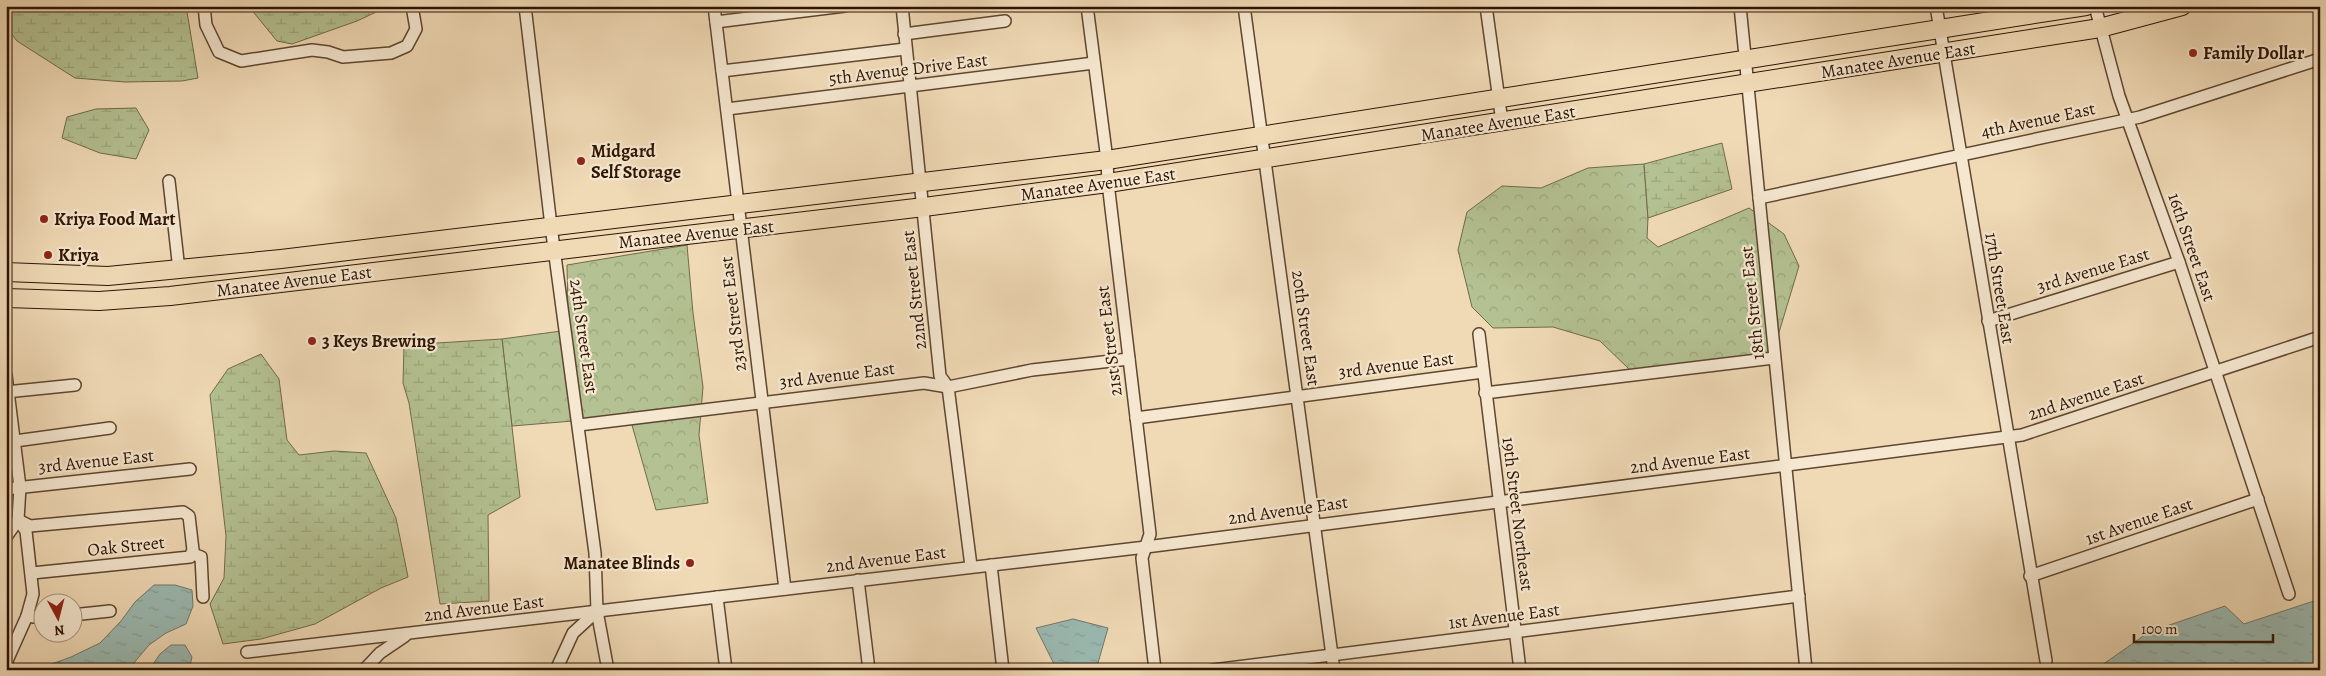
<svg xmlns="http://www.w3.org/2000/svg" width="2326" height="676" font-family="Alegreya,serif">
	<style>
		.forest { fill: url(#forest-crowns); stroke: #716a4a }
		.wetland { fill: url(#wetland-marsh); stroke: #716a4a }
		.water { fill: url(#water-ripples); stroke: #6f786c }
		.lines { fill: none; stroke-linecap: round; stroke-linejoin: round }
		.street-casing { stroke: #5e462f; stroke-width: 14 }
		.primary-casing { stroke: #2e1402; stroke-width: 20 }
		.street { stroke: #f5e7d0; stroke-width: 11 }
		.primary { stroke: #f0dab6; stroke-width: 18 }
		.poi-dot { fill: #8f2418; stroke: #f5e7d0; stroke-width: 2 }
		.labels { text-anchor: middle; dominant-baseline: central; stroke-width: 4.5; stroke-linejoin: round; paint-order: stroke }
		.poi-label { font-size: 18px; font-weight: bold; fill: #2e1402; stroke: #f5e7d0; text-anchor: start }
		.street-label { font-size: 18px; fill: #2e1402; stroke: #f5e7d0 }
	</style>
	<defs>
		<pattern id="forest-crowns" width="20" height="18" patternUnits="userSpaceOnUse" patternTransform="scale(1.25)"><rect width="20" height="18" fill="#b4c192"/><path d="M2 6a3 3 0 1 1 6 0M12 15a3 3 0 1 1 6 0" fill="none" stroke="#9ba57c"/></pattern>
		<pattern id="wetland-marsh" width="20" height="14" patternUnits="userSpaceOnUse" patternTransform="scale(1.25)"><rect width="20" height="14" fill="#b4c192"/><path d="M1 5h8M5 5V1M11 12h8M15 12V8" fill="none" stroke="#9ba57c"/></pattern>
		<pattern id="water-ripples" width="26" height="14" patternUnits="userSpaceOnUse" patternTransform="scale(1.25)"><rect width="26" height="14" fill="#9bbab2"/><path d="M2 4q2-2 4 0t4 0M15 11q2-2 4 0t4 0" fill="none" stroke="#869f97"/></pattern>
	</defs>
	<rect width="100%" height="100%" fill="#f0dab6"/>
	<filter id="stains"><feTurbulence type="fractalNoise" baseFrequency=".004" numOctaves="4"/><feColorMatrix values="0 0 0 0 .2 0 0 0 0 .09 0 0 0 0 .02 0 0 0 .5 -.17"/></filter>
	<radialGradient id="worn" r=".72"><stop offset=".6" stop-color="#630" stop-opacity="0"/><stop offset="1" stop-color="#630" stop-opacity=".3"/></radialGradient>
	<!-- forest -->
	<g class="forest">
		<path d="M1644,164L1648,218L1647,238L1658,247L1749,208L1756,213L1769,354L1630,370L1600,341L1553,327L1493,328L1472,307L1458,250L1467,212L1502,186L1541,188L1588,168Z"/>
		<path d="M1766,221L1784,234L1799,266L1777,339Z"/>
		<path d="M687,245L693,313L703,387L699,435L708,503L656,510L630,418L583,421L568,313L567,265Z"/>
		<path d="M561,331L573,421L512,426L502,339Z"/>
	</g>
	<!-- wetland -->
	<g class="wetland">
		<path d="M6,6H186L198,78L182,81L125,82L75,78L17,41L6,27Z"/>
		<path d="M244,6H286L315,12L332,9L338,11L359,6H389L357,21L292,44L277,41L250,8Z"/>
		<path d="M136,108L149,130L136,159L100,153L62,138L67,117L96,109Z"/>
		<path d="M1722,143L1732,189L1648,218L1644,164Z"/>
		<path d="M502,339L520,497L488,515L489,601L440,604L409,403L403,383L404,345Z"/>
		<path d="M261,354L279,379L287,440L299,455L334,451L366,453L396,518L408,577L381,588L315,624L261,639L223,644L210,604L224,578L226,536L210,395L228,369Z"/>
	</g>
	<!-- water -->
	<g class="water">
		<path d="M286,6H359C344,15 340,8 327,9C316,10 305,12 294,13Z"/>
		<path d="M154,585H175L192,590L193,606L186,624L166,633L149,645L128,670H35L71,657L100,643L121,621L135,602Z"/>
		<path d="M2320,599V670H2095L2149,632L2225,606L2244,624Z"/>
		<path d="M1073,619L1108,628L1096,670H1057L1036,628Z"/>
		<path d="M171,645H185L192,657L189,670H149L160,654Z"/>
	</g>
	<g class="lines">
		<!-- street casing -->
		<g class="street-casing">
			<g id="street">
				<path d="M204,6L206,25L219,52L241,61L312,50L328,52L343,57L391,53L407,46L416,29L412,6"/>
				<path d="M525,6L551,226L595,553L597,611L608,670"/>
				<path d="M714,6L785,589"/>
				<path d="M902,6L940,376L948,387L971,566"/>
				<path d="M1087,6L1107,160L1108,183L1150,534L1142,558L1155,670"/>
				<path d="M1244,6L1334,670"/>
				<path d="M1486,6L1502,122"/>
				<path d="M1740,6L1806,670"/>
				<path d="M1936,6L2046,661"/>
				<path d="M2095,6L2119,96L2179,262L2289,594"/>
				<path d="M716,22L845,6"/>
				<path d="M904,34L1005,21"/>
				<path d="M722,71L905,49"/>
				<path d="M727,109L1094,63"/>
				<path d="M169,181L179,270"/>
				<path d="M1759,198L2140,117L2320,59"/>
				<path d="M1988,321L2179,262"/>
				<path d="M1479,334L1520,670"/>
				<path d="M6,375L20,487L18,520L26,531L33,594L27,616L6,663"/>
				<path d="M6,392L75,385"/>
				<path d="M1485,393L1774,358"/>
				<path d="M1136,418L1483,372"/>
				<path d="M579,425L924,383L948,387L1032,370L1129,359"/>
				<path d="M15,441L110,428"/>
				<path d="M6,489L190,469"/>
				<path d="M6,537L18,520L30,526L183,512L189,516L193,550L190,557L32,573"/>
				<path d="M193,554L201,557L203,597"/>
				<path d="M991,565L1003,670"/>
				<path d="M2030,576L2258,499"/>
				<path d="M858,580L869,670"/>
				<path d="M717,597L726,670"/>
				<path d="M72,615L110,611"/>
				<path d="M27,616L42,618"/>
				<path d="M247,652L1146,547L2022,435L2320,337"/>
				<path d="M364,670L380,653L405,636"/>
				<path d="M556,670L573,633L597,611"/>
				<path d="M1213,670L1799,596"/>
			</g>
		</g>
		<!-- primary casing -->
		<g class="primary-casing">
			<g id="primary">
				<path d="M6,272L108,276L281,259L1107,160L2086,6"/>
				<path d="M6,298L99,301L170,296L924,207L1108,183L2100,28L2182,6"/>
			</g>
		</g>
		<!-- street -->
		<use href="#street" class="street"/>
		<!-- primary -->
		<use href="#primary" class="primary"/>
	</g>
	<!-- markers -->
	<g class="poi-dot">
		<circle cx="2193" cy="53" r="5"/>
		<circle cx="581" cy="161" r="5"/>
		<circle cx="44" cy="219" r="5"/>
		<circle cx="48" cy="255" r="5"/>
		<circle cx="312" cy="341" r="5"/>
		<circle cx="690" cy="563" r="5"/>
	</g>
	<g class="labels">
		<!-- poi labels -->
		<g class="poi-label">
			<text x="2203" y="53">Family Dollar</text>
			<text x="591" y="151">Midgard<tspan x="591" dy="21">Self Storage</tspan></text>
			<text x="54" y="219">Kriya Food Mart</text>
			<text x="58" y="255">Kriya</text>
			<text x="322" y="341">3 Keys Brewing</text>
			<text x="680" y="563" text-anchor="end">Manatee Blinds</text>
		</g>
		<!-- street labels -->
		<g class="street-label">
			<text transform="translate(1898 60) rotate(-9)">Manatee Avenue East</text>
			<text transform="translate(908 69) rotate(-7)">5th Avenue Drive East</text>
			<text transform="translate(2038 120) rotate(-12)">4th Avenue East</text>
			<text transform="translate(1498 123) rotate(-9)">Manatee Avenue East</text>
			<text transform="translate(1098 184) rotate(-8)">Manatee Avenue East</text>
			<text transform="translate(696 234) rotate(-6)">Manatee Avenue East</text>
			<text transform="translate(2192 247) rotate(71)">16th Street East</text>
			<text transform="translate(2093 270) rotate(-17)">3rd Avenue East</text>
			<text transform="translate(294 281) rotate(-7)">Manatee Avenue East</text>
			<text transform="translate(2000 288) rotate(81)">17th Street East</text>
			<text transform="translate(914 290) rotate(-96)">22nd Street East</text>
			<text transform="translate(1752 303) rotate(-96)">18th Street East</text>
			<text transform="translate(733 314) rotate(-97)">23rd Street East</text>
			<text transform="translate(1306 328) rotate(82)">20th Street East</text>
			<text transform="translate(584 336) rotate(82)">24th Street East</text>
			<text transform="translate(1109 341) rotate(-97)">21st Street East</text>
			<text transform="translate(1396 365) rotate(-7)">3rd Avenue East</text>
			<text transform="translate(837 375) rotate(-7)">3rd Avenue East</text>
			<text transform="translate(2086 396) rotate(-18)">2nd Avenue East</text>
			<text transform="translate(1690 460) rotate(-7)">2nd Avenue East</text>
			<text transform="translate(96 461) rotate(-6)">3rd Avenue East</text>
			<text transform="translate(1288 510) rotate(-8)">2nd Avenue East</text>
			<text transform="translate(1518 514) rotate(83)">19th Street Northeast</text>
			<text transform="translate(2139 521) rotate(-19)">1st Avenue East</text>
			<text transform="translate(126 546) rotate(-6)">Oak Street</text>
			<text transform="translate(886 559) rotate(-7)">2nd Avenue East</text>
			<text transform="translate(484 608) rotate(-7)">2nd Avenue East</text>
			<text transform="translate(1504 616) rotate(-7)">1st Avenue East</text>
		</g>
	</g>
	<!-- margin -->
	<rect width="2326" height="676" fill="none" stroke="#f0dab6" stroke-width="25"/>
	<rect x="8" y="8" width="2311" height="661" fill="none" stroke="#2e1402" stroke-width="2.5"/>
	<rect x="12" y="12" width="2301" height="651" fill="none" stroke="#2e1402"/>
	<!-- north arrow -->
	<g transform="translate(58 618) rotate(173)"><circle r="24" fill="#f5e7d0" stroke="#a5937e"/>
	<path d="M0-4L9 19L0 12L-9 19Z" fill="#8f2418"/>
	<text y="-8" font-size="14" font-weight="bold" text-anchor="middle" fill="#2e1402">N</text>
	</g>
	<!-- scale -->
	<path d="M2134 634v8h139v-8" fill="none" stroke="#2e1402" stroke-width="2.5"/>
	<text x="2141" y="634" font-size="15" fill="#2e1402" stroke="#f5e7d0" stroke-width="4" paint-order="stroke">100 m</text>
	<rect width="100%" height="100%" filter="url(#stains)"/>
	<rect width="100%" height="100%" fill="url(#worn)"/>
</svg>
